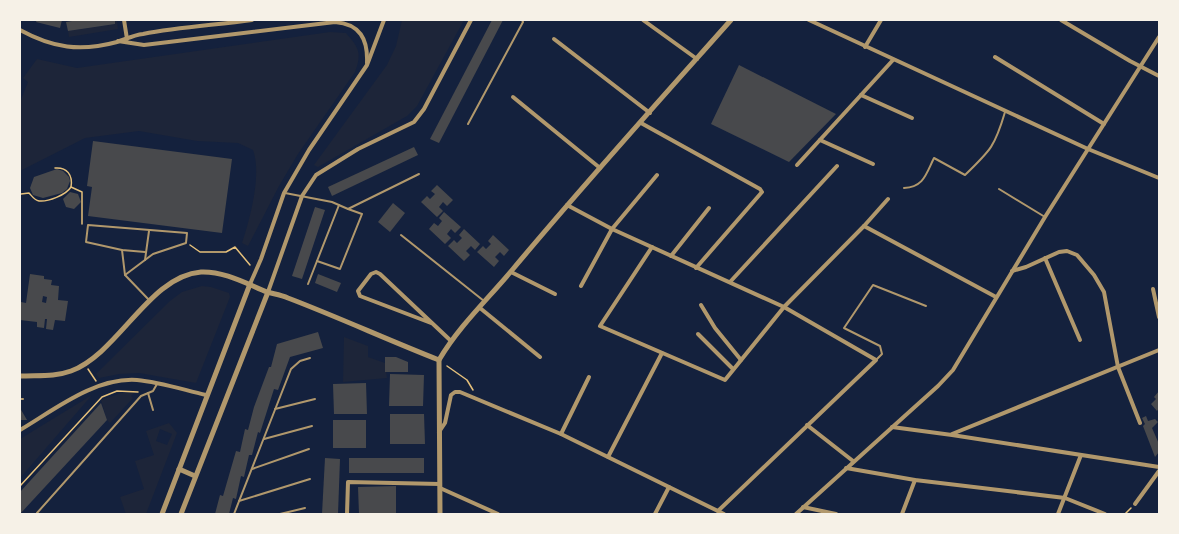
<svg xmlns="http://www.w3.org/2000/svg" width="1179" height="534" font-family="'Varela Round',sans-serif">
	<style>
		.green { fill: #1d2539; fill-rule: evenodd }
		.building { fill: #48494c; fill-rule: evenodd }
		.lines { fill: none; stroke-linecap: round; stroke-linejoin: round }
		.path { stroke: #e5c07b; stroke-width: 1.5 }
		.service { stroke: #b1986c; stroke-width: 2 }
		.minor { stroke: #b1986c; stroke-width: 4 }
		.tertiary { stroke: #b1986c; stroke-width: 5 }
	</style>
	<rect width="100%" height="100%" fill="#14213d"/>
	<!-- green -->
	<g class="green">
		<path d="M115,20H117L118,29L69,37L68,31L115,24Z"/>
		<path d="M402,20H464L417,106L407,116L318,167L314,165L387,65L396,46Z"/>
		<path d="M330,32L346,33C359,48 362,53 355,72L298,154L279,186L248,246L242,243C250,219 262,174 253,150L238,143L197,141L139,131L85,138L20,171V102L28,82L23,78L37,59L77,68Z"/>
		<path d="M202,286L211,287L229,293L230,297L196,383L139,373L119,374L99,378L96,374L170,301L182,292Z"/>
		<path d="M344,337L368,346V357L385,363L387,378L343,382Z"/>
		<path d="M135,392L131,396L133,398L110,423L107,420L101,400L121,393Z"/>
		<path d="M92,395L20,478V439Z"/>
		<path d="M169,423L177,433L146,514H126L120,497L144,489L135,461L154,455L146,431ZM160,429L172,434L167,445L156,441Z"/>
	</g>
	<!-- building -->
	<g class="building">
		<path d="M37,20H62L60,28L36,22Z"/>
		<path d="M78,20H115V24L68,31L66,22Z"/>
		<path d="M492,20H503L439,143L430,139Z"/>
		<path d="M739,65L836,114L789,162L711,124Z"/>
		<path d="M93,141L232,159L222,233L88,216L92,187L87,186Z"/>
		<path d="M414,147L418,155L332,196L328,187Z"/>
		<path d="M57,169L63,171L69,177L70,181L67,189L62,193L43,198L33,195L30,188L34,177Z"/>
		<path d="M437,185L453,200L447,206L443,202L439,207L443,211L437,217L421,202L427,196L430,199L435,194L431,191Z"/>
		<path d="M70,192L78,194L81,202L74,209L66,207L63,199Z"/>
		<path d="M393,203L405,213L390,232L378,222Z"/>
		<path d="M315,207L325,210L302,279L292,276Z"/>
		<path d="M444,212L461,227L455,233L451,229L447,234L451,238L445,244L429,229L434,223L438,226L442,221L439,218Z"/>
		<path d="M464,229L480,244L475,250L471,246L466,251L470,255L464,261L448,246L454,240L457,243L462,238L459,235Z"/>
		<path d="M493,235L509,250L504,256L500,252L495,257L499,261L494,267L477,252L483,246L486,249L491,244L488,241Z"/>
		<path d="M30,274L44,276V279L52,280L51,285L59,286L58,300L68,301L65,321L55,320L53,330L46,329L47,319H45L44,328L37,327V322L20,320L21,302L26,303ZM43,296L47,297L46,303L42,302Z"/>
		<path d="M318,274L341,283L337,292L315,283Z"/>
		<path d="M318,332L323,348L290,357L278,390L274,389L260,433L258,432L252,455H249L244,477L241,476L236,499L233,498L229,514H215L220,495L223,496L236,451L240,452L245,429L248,430L254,407L269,367H271L277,344Z"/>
		<path d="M385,357H396L408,362V372H385Z"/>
		<path d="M390,374L424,375L423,406H389Z"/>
		<path d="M366,383L367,414H334L333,384Z"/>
		<path d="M1159,391V408L1157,411L1151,404L1156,399L1154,397Z"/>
		<path d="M101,403L107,420L20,514V492Z"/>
		<path d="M20,408L27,420H20Z"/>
		<path d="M390,414H424L425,444H390Z"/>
		<path d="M1146,416L1148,421L1155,419L1158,422L1152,428L1159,444V452L1155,457L1143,426L1145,424L1142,418Z"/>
		<rect x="333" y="420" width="33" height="28"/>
		<path d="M325,458L340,459L338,514H322Z"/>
		<rect x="349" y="458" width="75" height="15"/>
		<path d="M396,486V514H359L358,487Z"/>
	</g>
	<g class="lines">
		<!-- path -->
		<g class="path">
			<path d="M55,168C67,167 73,175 71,187"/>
			<path d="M21,194L29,193C32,196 34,200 39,201C48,202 66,195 71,187L82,192V224"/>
			<path d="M190,245L200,252H226L235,247L250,265"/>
			<path d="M447,366L467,380L473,390"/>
			<path d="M88,369L96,381"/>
			<path d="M20,486L102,397L117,391L138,392"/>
			<path d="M1125,514L1131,508"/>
		</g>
		<!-- service -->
		<g class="service">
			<path d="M468,124L523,22L522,20"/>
			<path d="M904,188C924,187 926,174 934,158L965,175C991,150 995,146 1005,112"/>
			<path d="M999,189L1045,217"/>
			<path d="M285,193L332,202L348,209L419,174"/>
			<path d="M339,205L317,261L340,269L362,214L348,209"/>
			<path d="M401,235L484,301"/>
			<path d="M122,250L125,275L150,301"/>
			<path d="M145,260L149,231"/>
			<path d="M125,275L153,254L186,243L187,233L88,225L86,242L122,250L145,252"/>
			<path d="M308,284L317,261"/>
			<path d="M876,360L882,354L880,346L844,328L873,285L926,306"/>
			<path d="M148,393L153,410"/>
			<path d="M20,399H23"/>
			<path d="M275,409L315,399"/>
			<path d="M264,439L312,426"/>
			<path d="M252,469L309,449"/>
			<path d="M239,501L310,479"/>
			<path d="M37,513L141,396L153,391L157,384"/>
			<path d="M234,514L291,369L300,361L310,358"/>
			<path d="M280,514L305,508"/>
		</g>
		<!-- minor -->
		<g class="minor">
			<path d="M124,20L127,39"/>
			<path d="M643,20L697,59"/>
			<path d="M809,20L1088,149L1159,178"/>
			<path d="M1061,20L1130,61L1159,76"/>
			<path d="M20,30C53,48 80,52 117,42C126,39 134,35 143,34C179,27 216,25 252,20"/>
			<path d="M554,39L650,113"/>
			<path d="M118,41L144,45L335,22C360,24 368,39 367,63"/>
			<path d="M865,47L881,20"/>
			<path d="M995,57L1104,124"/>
			<path d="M861,95L912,118"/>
			<path d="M513,97L600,168"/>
			<path d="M641,123L760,189L762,192L696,268"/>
			<path d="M820,140L873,164"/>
			<path d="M797,165L893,60"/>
			<path d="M567,205L612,229L784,307L876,360L718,511"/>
			<path d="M864,226L996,297"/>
			<path d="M652,247L600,326L725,380L784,307L864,226L888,199"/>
			<path d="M671,256L709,208"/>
			<path d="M1045,258L1080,340"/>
			<path d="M1012,271L1026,267L1059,252L1067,251L1077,255L1094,275L1104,292L1118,367L1140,423"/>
			<path d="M511,272L555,294"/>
			<path d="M730,282L837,166"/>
			<path d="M250,284L261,259L284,193L309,150L367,65L384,20"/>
			<path d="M581,286L612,229L657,175"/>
			<path d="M1153,289L1159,317"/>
			<path d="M268,292L302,196L316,175L358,149L414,122L424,109L471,20"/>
			<path d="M701,305L715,328L741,360"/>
			<path d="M480,308L540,357"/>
			<path d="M431,323L360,296L358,291L371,274L376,272L380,274L450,340"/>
			<path d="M698,334L733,369"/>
			<path d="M807,425L853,461"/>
			<path d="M892,427L952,435L1159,467"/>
			<path d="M20,430C54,410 95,377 137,380C160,382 184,390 206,395"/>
			<path d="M439,432L445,423L451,395L455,392H460L561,434L724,514"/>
			<path d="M561,434L589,377"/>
			<path d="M952,434L1159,350"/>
			<path d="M608,457L662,353"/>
			<path d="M846,468L915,480L1065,498L1105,514"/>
			<path d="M440,488L498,514"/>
			<path d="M1135,504L1159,471"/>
			<path d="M803,507L836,514"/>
			<path d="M347,514L348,482L440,484"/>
			<path d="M655,514L669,487"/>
			<path d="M796,514L938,386L953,370L1045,217L1159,37"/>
			<path d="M902,514L915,480"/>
			<path d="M1058,514L1081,455"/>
		</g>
		<!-- tertiary -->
		<g class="tertiary">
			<path d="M20,376C37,375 55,377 71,371C119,353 149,276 201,272C224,271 247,284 267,292C274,294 281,295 288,298C338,317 388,340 439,360"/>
			<path d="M179,469L195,476"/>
			<path d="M162,514L250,284"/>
			<path d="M181,514L268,292"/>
			<path d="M440,514L439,360C459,326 488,299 513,269C584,184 658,102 731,20"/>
		</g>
	</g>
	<!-- border -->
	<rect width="1179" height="534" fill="none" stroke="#f6f1e7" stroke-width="42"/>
</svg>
